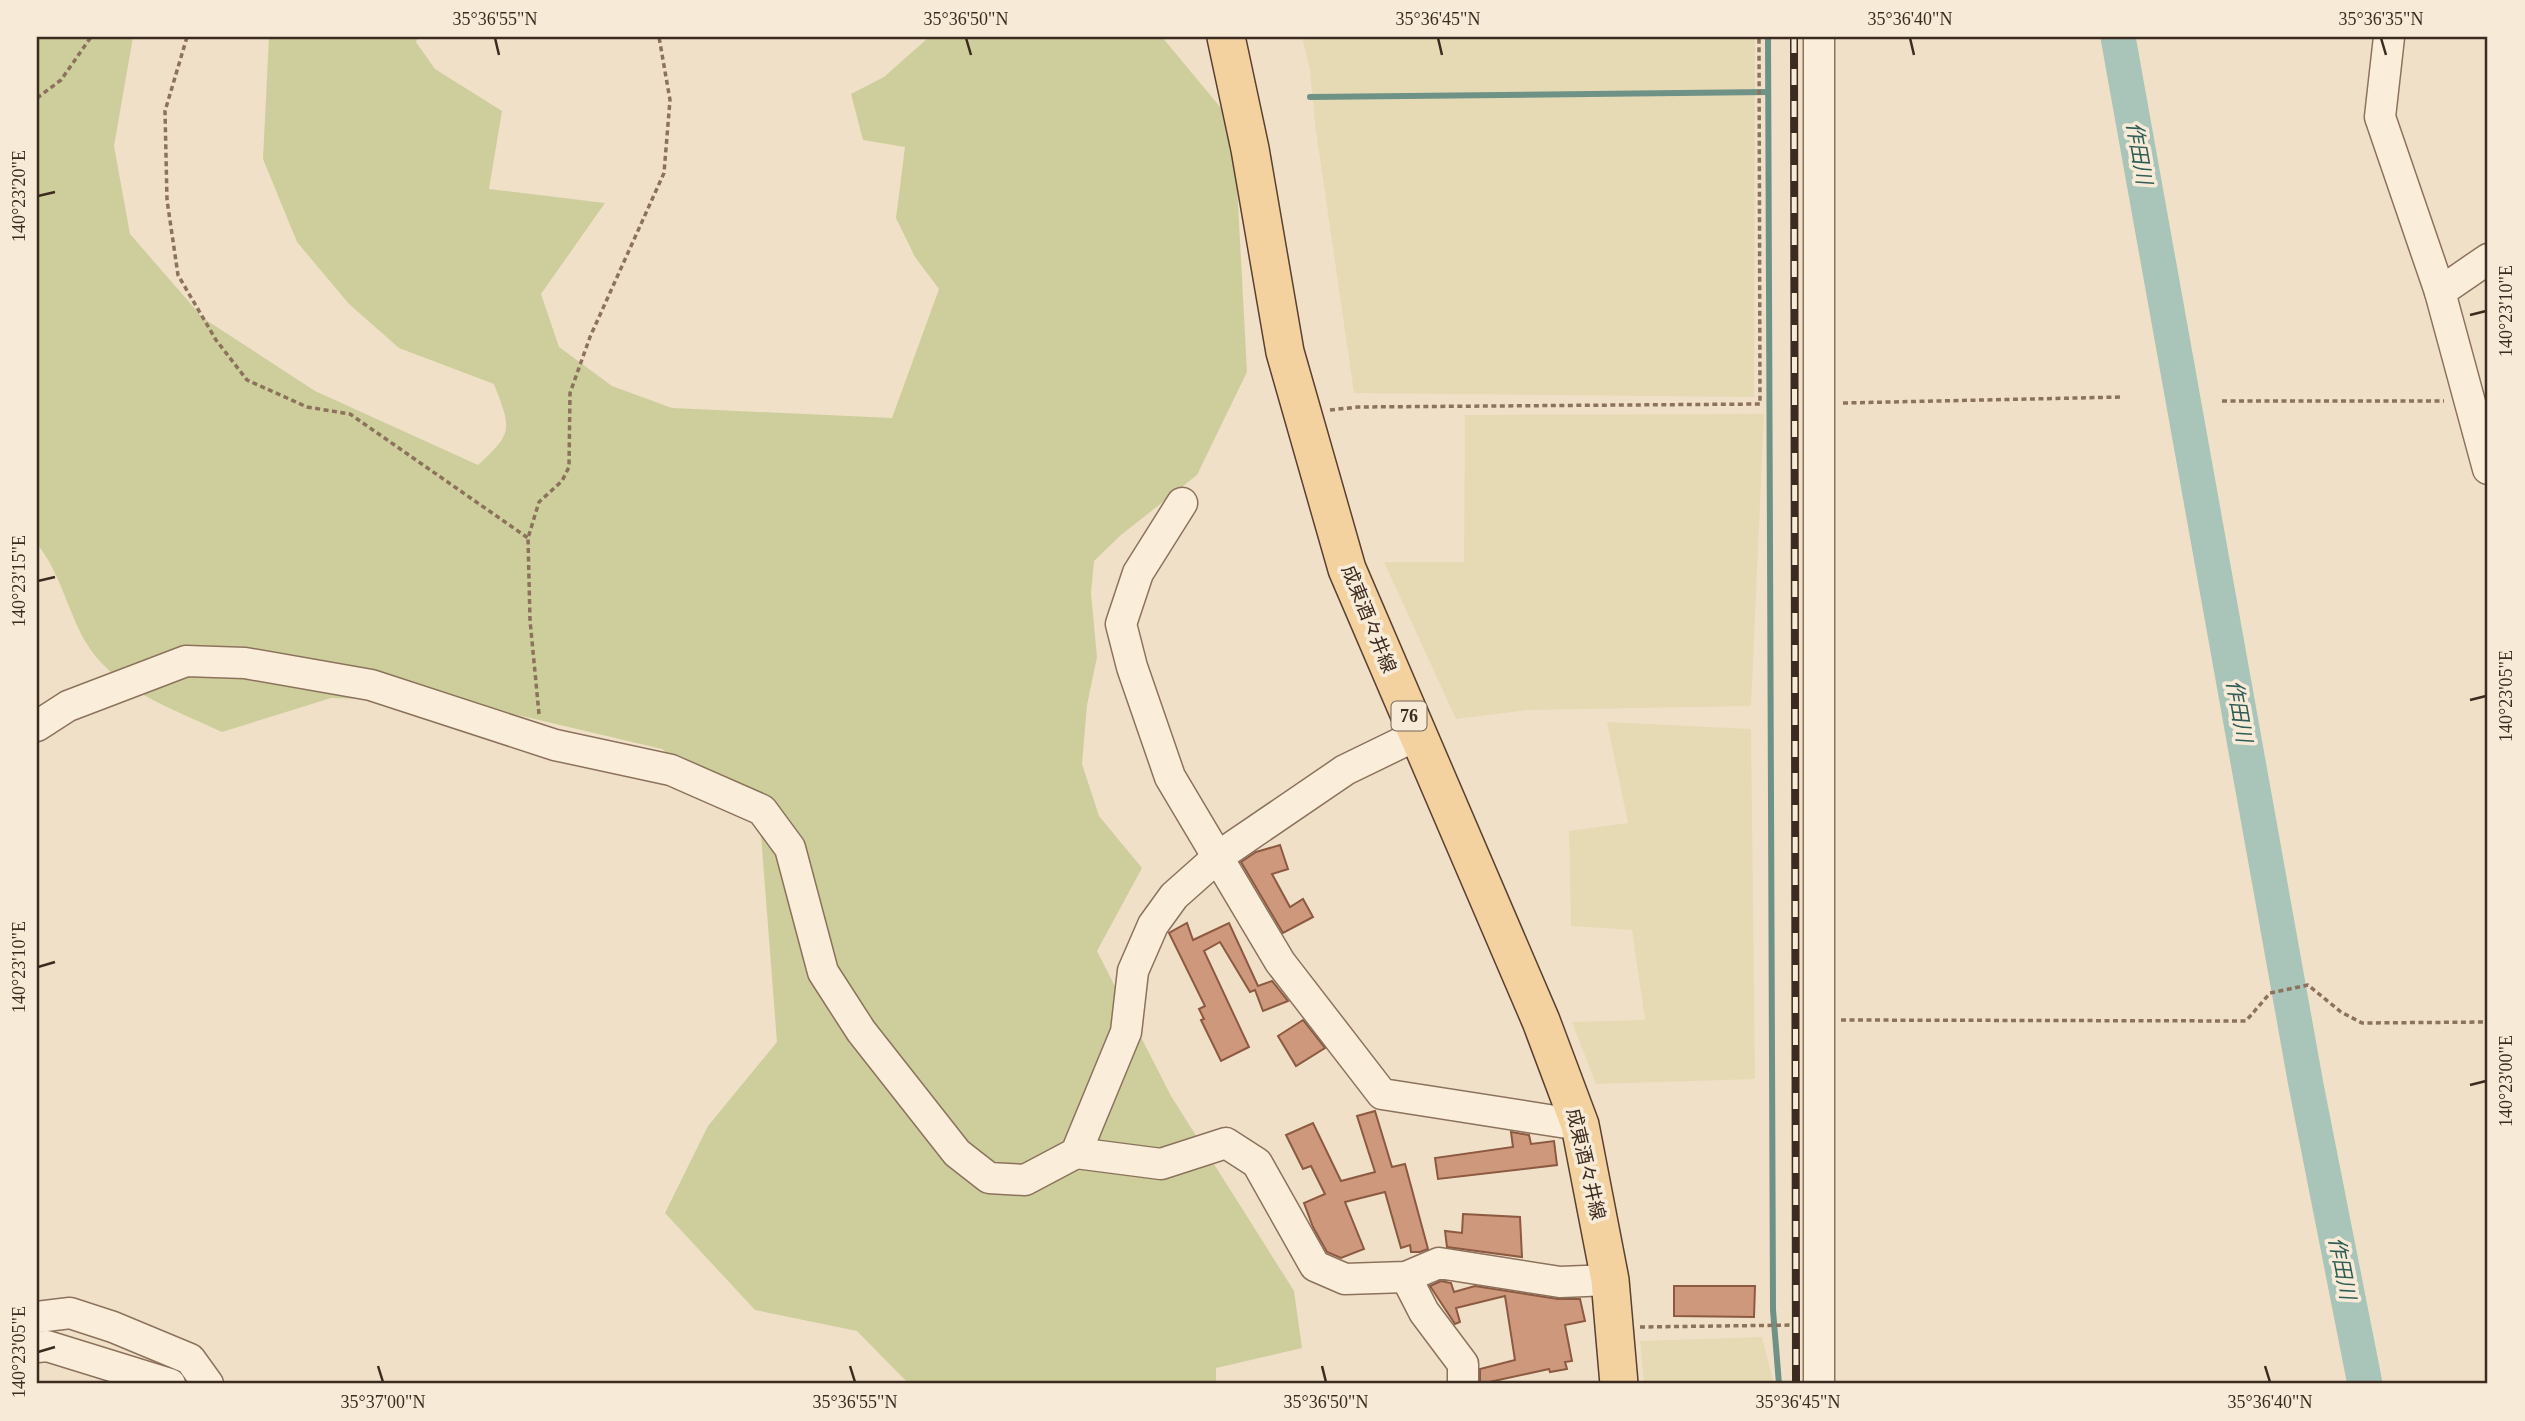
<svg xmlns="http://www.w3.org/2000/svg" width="2525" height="1421" font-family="'Times New Roman','Noto Sans JP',serif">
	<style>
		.farmland { fill: #e6dab5 }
		.green { fill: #cdce9b }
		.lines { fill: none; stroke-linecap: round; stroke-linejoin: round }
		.stream { stroke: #6f9287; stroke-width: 6 }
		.river { stroke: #a9c4b9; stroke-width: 35 }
		.building { fill: #ce987d; stroke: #8c5941; stroke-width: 2 }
		.minor-casing { stroke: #8c725c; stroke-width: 33 }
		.major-casing { stroke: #5a4030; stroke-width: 40 }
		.path { stroke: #8c725c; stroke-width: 3.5; stroke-dasharray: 5 3.5; stroke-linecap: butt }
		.minor { stroke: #faeedb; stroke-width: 30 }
		.major { stroke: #f3d2a0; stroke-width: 37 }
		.rail-casing { stroke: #3c2b20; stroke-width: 8 }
		.rail { stroke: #f7ebd7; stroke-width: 5; stroke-dasharray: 16; stroke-linecap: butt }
		.ticks { fill: none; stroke: #3c2b20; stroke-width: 2.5 }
		.labels { text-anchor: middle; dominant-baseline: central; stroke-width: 7; stroke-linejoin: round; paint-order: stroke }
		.shield { fill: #f7ebd7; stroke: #746557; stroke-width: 2 }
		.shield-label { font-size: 18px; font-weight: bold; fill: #3c2b20 }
		.street-label { font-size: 19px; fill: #3c2b20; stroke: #f7ebd7 }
		.water-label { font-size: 21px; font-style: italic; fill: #2f5c56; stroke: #f7ebd7 }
		.neatline { fill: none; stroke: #3c2b20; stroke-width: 2.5 }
		.ticks-label { font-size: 18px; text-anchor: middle; fill: #3c2b20 }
	</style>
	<rect width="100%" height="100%" fill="#f0e0c7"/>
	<!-- farmland -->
	<g class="farmland">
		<path d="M1302,37H1755L1754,397L1354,393L1315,124L1310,70Z"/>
		<path d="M1764,414L1751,706L1527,710L1456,719L1384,562H1464L1465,415Z"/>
		<path d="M1607,722L1751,729L1755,1079L1596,1084L1572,1022L1645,1020L1632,930L1571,926L1569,831L1628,823Z"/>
		<path d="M1762,1337L1774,1384H1644L1640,1341Z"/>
	</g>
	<!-- green -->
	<path class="green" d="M37,37H133L114,146L130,234L203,318L315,391L478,465C514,432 511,429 494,384L399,348L349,304L297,242L263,159L269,37H418L416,42L435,69L502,111L489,189L605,203L541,294L559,347L612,386L672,408L892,418L939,289L915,257L896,218L905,147L863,140L851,94L884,77L929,37H1162L1221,108L1237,185L1247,372L1197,475L1121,535L1094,561L1091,593L1097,657L1087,705L1082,764L1099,816L1142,868L1097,951L1171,1096L1294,1291L1302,1348L1216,1368V1384H909L857,1331L755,1310L665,1213L708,1126L777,1042L760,822L662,749L488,708L427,701L331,698L222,732C174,709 113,690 85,641C67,609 60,572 37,544Z"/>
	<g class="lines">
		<!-- stream -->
		<g class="stream">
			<path d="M1768,37L1773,1310L1779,1384"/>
			<path d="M1310,97L1768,92"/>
		</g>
		<!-- river -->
		<path class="river" d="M2118,37L2306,1085L2365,1384"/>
	</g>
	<!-- building -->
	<g class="building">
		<path d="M1280,845L1288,869L1272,874L1290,907L1303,899L1313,917L1283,933L1241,862L1256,852Z"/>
		<path d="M1187,923L1193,940L1229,923L1258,986L1272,981L1288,1001L1263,1011L1255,990L1250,992L1220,942L1204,951L1249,1047L1221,1061L1201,1020L1204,1019L1199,1009L1205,1006L1169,933Z"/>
		<path d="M1303,1020L1325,1048L1296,1066L1278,1036Z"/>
		<path d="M1375,1111L1392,1167L1405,1164L1428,1249L1420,1252H1411L1410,1245L1401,1248L1385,1192L1345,1202L1364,1249L1341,1258L1327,1252L1313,1227L1304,1203L1325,1194L1311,1166L1303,1169L1286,1135L1313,1123L1341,1181L1375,1172L1357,1116Z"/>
		<path d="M1511,1132L1529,1135L1531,1144L1554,1141L1557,1165L1438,1179L1435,1158L1513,1147Z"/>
		<path d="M1463,1214L1520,1217L1522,1257L1447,1247L1445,1231L1462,1233Z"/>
		<path d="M1441,1281L1451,1283L1454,1292L1475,1286L1558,1299H1580L1585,1321L1565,1325L1572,1361L1565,1362L1567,1369L1550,1372L1549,1369L1480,1384V1369L1515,1360L1505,1296L1456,1308L1460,1322L1455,1324L1430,1286Z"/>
		<path d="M1674,1286H1755L1754,1317L1674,1316Z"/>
	</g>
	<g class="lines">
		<!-- minor casing -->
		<g class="minor-casing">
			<g id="minor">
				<path d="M2389,37L2380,117L2440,292L2488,469"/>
				<path d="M2440,292L2488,259"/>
				<path d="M1182,503L1138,573L1121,624L1132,667L1170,777L1280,962L1382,1094L1580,1125"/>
				<path d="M37,726L68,706L186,661L245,663L371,685L555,745L671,770L762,810L790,848L823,972L861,1031L957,1153L989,1178L1025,1180L1076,1153L1126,1032L1133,971L1153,925L1174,896L1219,856L1345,770L1417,735"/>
				<path d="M1076,1153L1161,1164L1226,1143L1257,1163L1315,1266L1345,1279L1406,1277L1439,1263L1560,1282L1610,1280"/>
				<path d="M1406,1277L1424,1312L1463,1364V1384"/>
				<path d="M37,1317L70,1313L113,1327L190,1359L208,1384"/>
				<path d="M37,1347L47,1346L170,1384"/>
				<path d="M1819,1384V37"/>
			</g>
		</g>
		<!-- major casing -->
		<g class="major-casing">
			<path id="major" d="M1226,37L1250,149L1285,352L1347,569L1541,1021L1580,1125L1610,1280L1619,1384"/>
		</g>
		<!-- path -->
		<g class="path">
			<path d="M187,37L165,111L167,200L178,275L216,340L247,380L307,407L350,414L528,538"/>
			<path d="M37,98L61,80L91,37"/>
			<path d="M2222,401H2444"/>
			<path d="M1843,403L2123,397"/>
			<path d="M1330,410L1358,407L1760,404L1759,37"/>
			<path d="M539,714L530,620L528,538L539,502L562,481L569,467L570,393L590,337L664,173L670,100L659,37"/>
			<path d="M1841,1020L2246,1021L2270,993L2308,985L2341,1012L2362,1023L2488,1022"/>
			<path d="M1640,1327L1797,1325"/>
		</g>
		<!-- minor -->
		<use href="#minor" class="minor"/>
		<!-- major -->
		<use href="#major" class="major"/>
		<!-- rail casing -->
		<g class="rail-casing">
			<path id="rail" d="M1794,37L1796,1384"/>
		</g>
		<!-- rail -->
		<use href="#rail" class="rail"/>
	</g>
	<!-- ticks -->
	<path class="ticks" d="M495,38L499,55M966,38L971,55M1438,38L1442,55M1910,38L1914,55M2381,38L2386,55M38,196L55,192M2470,315L2486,311M38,581L55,577M2470,700L2486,696M38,967L55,962M2470,1085L2486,1081M38,1352L55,1347M378,1366L383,1382M850,1366L855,1382M1322,1366L1326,1382M1793,1366L1798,1382M2265,1366L2270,1382"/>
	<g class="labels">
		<!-- shield labels -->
		<rect class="shield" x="1391.5" y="701.5" width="35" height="29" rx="5"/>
		<g class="shield-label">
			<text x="1409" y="716">76</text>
		</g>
		<!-- street labels -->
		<g class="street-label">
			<text transform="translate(1369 619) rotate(68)">成東酒々井線</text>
			<text transform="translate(1586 1164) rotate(77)">成東酒々井線</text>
		</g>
		<!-- water labels -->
		<g class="water-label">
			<text transform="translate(2139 153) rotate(80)">作田川</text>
			<text transform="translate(2239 711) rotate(80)">作田川</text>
			<text transform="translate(2342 1268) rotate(79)">作田川</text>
		</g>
	</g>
	<!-- border -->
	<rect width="2525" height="1421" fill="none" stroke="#f7ebd7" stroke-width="77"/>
	<rect x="38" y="38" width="2448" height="1344" class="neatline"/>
	<g class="ticks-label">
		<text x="495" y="25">35°36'55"N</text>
		<text x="966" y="25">35°36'50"N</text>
		<text x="1438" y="25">35°36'45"N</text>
		<text x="1910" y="25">35°36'40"N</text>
		<text x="2381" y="25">35°36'35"N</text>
		<text transform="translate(19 196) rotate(-90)" y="6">140°23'20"E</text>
		<text transform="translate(2506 311) rotate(-90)" y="6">140°23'10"E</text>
		<text transform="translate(19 581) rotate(-90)" y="6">140°23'15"E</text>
		<text transform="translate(2506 696) rotate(-90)" y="6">140°23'05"E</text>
		<text transform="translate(19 967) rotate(-90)" y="6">140°23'10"E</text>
		<text transform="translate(2506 1081) rotate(-90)" y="6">140°23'00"E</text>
		<text transform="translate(19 1352) rotate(-90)" y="6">140°23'05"E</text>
		<text x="383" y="1408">35°37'00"N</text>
		<text x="855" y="1408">35°36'55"N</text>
		<text x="1326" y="1408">35°36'50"N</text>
		<text x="1798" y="1408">35°36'45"N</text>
		<text x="2270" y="1408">35°36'40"N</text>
	</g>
</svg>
